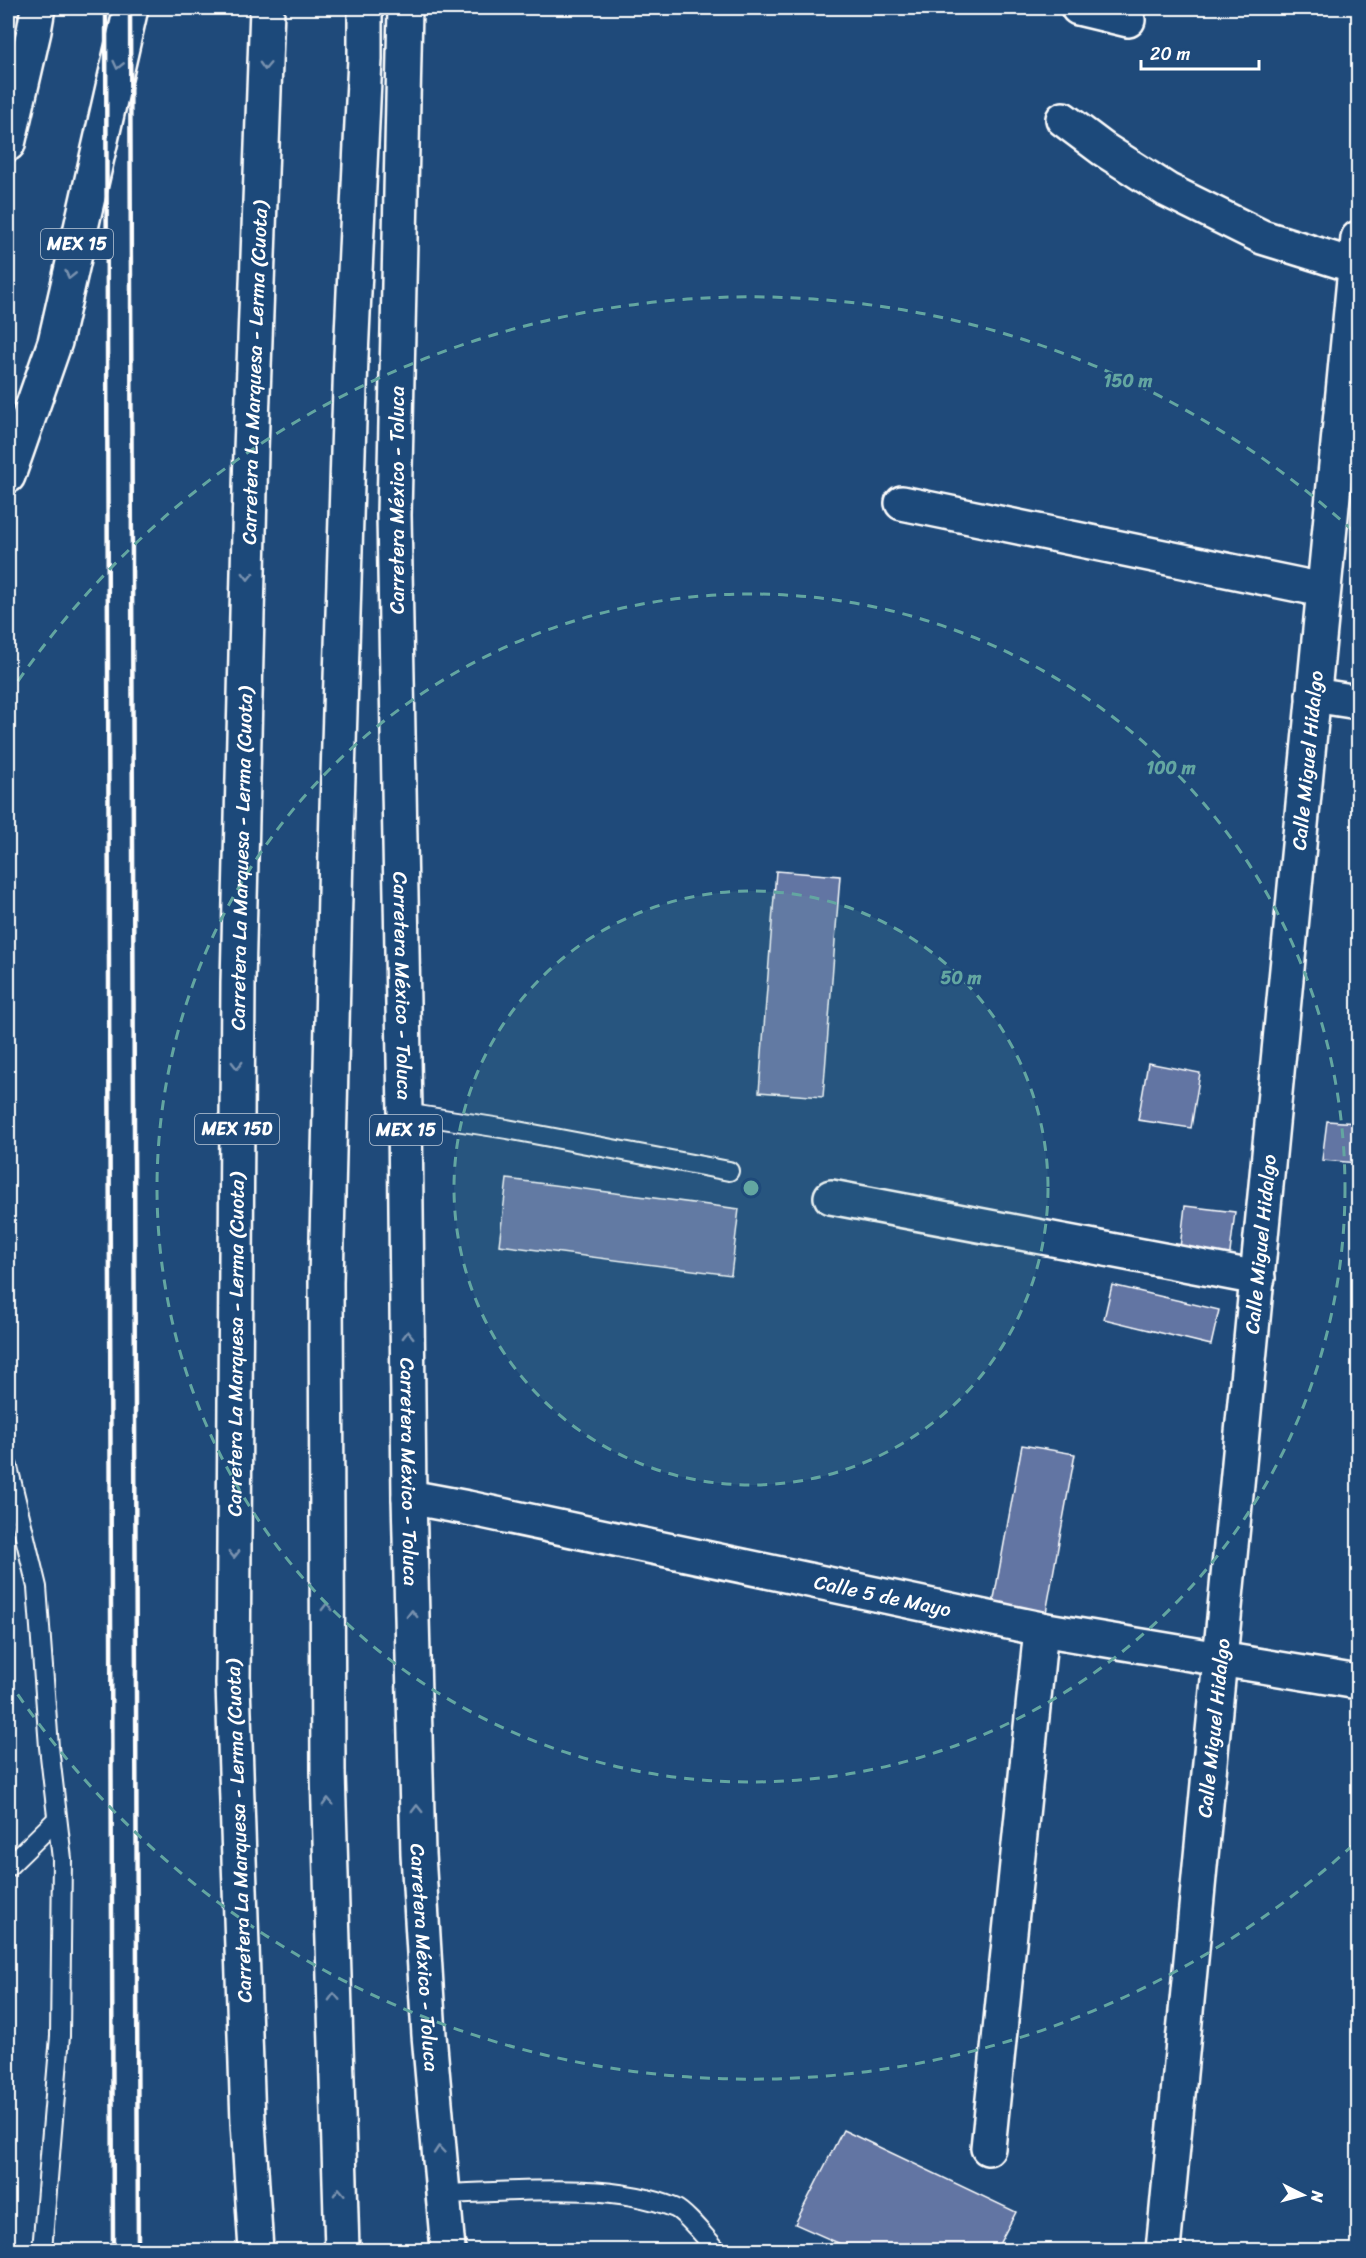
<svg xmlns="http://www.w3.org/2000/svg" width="1366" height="2258" font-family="Sriracha,sans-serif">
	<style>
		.building { fill: #6274a3; stroke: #fff; stroke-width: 1.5 }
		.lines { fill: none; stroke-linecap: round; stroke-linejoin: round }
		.lane-casing { stroke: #fff; stroke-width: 22 }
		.street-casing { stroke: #fff; stroke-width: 38 }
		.secondary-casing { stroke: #fff; stroke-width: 38 }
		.primary-casing { stroke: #fff; stroke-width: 38 }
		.highway-casing { stroke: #fff; stroke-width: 38 }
		.lane { stroke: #1f4a7a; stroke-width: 18 }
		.street { stroke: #1f4a7a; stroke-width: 33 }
		.secondary { stroke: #1f4a7a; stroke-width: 33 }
		.primary { stroke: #1f4a7a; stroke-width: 33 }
		.highway { stroke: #1f4a7a; stroke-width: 33 }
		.rail { stroke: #fff; stroke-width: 4.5 }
		.oneway { stroke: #7992af }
		.ring { fill: none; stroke: #63a6a1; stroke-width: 3; stroke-dasharray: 10 8 }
		.labels { text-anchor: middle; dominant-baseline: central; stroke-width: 4.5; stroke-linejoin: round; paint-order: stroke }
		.shield { fill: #1f4a7a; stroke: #bcc9d7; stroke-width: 1.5 }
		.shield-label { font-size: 18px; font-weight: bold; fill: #fff }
		.street-label { font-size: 20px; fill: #fff; stroke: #1f4a7a }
		.centre { fill: #63a6a1; stroke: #1f4a7a; stroke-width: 3 }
		.ring-label { font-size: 18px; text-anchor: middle; font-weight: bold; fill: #63a6a1; stroke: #1f4a7a; stroke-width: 4.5; stroke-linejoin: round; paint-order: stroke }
	</style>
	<rect width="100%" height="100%" fill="#1f4a7a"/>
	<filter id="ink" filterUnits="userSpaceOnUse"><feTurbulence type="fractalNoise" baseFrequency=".0167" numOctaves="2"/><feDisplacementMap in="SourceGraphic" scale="12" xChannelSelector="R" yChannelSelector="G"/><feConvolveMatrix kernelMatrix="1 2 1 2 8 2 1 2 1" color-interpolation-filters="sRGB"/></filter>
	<g filter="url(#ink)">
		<!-- building -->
		<g class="building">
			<path d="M776,871L840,876L823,1097L759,1092Z"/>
			<path d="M1148,1063L1200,1073L1191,1128L1138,1120Z"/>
			<path d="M1327,1121L1358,1123V1163L1322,1160Z"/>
			<path d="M507,1179L739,1209L731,1275L499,1245Z"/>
			<path d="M1185,1206L1235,1212L1229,1261L1179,1256Z"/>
			<path d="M1112,1285L1219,1310L1211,1345L1104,1319Z"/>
			<path d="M1022,1445L1075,1454L1046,1613L993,1604Z"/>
			<path d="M843,2130L1016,2212L996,2250H854L795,2224Z"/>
		</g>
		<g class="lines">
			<!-- lane casing -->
			<g class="lane-casing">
				<g id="lane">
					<path d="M405,1113L507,1129L729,1171"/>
					<path d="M8,1467L37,1587L49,1747L62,1859L60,2036L42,2250"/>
					<path d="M8,1867L57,1819"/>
					<path d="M443,2194C512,2192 612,2181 675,2208C686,2213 708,2241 717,2250"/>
				</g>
			</g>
			<!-- street casing -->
			<g class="street-casing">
				<g id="street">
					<path d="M1078,8L1128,20"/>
					<path d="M1063,119L1103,149L1167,190L1262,237L1355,266"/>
					<path d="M8,144L34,31L38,8"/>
					<path d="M902,503L1323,590"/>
					<path d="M1313,695L1358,702"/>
					<path d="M831,1197L1258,1278"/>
					<path id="s1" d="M409,1497L468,1508L1041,1629L1220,1659L1358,238"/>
					<path d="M988,2148L1041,1629"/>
				</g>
			</g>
			<!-- secondary casing -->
			<g class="secondary-casing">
				<path id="secondary" d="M1163,2250L1220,1659L1358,1682"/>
			</g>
			<!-- primary casing -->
			<g class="primary-casing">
				<g id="primary">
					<path id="s2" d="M405,8L394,515L405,1113L409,1497L418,1854L429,2035L448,2250"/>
					<path d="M8,476L55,342L131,8"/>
				</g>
			</g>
			<!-- highway casing -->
			<g class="highway-casing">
				<g id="highway">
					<path id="s3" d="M256,2250L248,2122L233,1684L238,983L251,450L267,8"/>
					<path d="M342,2250L328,1772L326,1282L337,808L351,356L365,59V8"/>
				</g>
			</g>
			<!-- lane -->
			<use href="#lane" class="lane"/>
			<!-- street -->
			<use href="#street" class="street"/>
			<!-- secondary -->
			<use href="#secondary" class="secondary"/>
			<!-- primary -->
			<use href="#primary" class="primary"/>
			<!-- highway -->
			<use href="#highway" class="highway"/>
			<!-- rail -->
			<g class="rail">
				<path d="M106,8L113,2250"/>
				<path d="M130,8L138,2250"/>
			</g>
		</g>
		<!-- one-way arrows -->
		<defs><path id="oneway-chevron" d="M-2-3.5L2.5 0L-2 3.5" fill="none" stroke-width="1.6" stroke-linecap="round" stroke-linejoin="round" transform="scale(1.5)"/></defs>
		<g class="oneway">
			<use href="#oneway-chevron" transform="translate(118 65) rotate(103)"/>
			<use href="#oneway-chevron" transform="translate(265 66) rotate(92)"/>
			<use href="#oneway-chevron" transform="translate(70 275) rotate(103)"/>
			<use href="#oneway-chevron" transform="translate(248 576) rotate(91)"/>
			<use href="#oneway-chevron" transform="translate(237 1065) rotate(90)"/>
			<use href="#oneway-chevron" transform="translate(408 1335) rotate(-91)"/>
			<use href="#oneway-chevron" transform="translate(234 1554) rotate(90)"/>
			<use href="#oneway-chevron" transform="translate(327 1607) rotate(-90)"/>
			<use href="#oneway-chevron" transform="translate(412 1614) rotate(-91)"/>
			<use href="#oneway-chevron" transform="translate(328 1802) rotate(-92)"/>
			<use href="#oneway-chevron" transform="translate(417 1809) rotate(-91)"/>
			<use href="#oneway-chevron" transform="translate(334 1997) rotate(-92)"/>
			<use href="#oneway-chevron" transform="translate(439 2150) rotate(-95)"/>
			<use href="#oneway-chevron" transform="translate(339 2192) rotate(-92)"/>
		</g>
	</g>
	<!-- distance rings -->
	<circle cx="751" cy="1188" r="297" fill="#63a6a1" fill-opacity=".12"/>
	<g class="ring">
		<circle cx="751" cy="1188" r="297"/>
		<circle cx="751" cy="1188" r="594"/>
		<path d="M1353 1845A891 891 0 0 1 8 1680M8 696A891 891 0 0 1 1353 531"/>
	</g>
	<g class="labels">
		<!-- shield labels -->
		<g class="shield">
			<rect x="41" y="229" width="72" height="30" rx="4.5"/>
			<rect x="195" y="1114" width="84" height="30" rx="4.5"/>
			<rect x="370" y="1115" width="72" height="30" rx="4.5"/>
		</g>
		<g class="shield-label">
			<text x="77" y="244">MEX 15</text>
			<text x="237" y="1129">MEX 15D</text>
			<text x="406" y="1130">MEX 15</text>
		</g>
		<!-- street labels -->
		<g class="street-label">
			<text stroke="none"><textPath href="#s3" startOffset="1878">Carretera La Marquesa - Lerma (Cuota)</textPath></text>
			<text transform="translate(397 500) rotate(-90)">Carretera México - Toluca</text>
			<text stroke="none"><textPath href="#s1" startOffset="1730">Calle Miguel Hidalgo</textPath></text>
			<text stroke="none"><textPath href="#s3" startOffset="1392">Carretera La Marquesa - Lerma (Cuota)</textPath></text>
			<text stroke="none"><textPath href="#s2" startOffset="978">Carretera México - Toluca</textPath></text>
			<text stroke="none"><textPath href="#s1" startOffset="1244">Calle Miguel Hidalgo</textPath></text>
			<text stroke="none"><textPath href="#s3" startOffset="906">Carretera La Marquesa - Lerma (Cuota)</textPath></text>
			<text stroke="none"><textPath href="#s2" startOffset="1464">Carretera México - Toluca</textPath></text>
			<text stroke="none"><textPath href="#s1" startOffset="484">Calle 5 de Mayo</textPath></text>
			<text transform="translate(1214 1728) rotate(-84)">Calle Miguel Hidalgo</text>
			<text transform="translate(239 1831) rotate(-92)">Carretera La Marquesa - Lerma (Cuota)</text>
			<text stroke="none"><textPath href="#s2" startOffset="1950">Carretera México - Toluca</textPath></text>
		</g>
	</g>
	<circle cx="751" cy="1188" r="9" class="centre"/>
	<g class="ring-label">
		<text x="1128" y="387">150 m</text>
		<text x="1171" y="774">100 m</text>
		<text x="961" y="984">50 m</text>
	</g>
	<!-- margin -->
	<rect width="1366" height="2258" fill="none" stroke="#1f4a7a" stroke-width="30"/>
	<rect x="15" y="15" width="1336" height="2228" fill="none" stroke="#fff" stroke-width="2" filter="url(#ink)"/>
	<!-- north arrow -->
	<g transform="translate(1303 2195) rotate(96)" stroke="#1f4a7a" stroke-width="4.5" paint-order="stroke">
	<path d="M0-4.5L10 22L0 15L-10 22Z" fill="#ffffff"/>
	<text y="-9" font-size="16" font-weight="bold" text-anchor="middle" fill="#ffffff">N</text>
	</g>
	<!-- scale -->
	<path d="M1141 60v9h118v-9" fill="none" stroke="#ffffff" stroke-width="3"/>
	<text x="1150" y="60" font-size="18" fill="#ffffff" stroke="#1f4a7a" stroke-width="4.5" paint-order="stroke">20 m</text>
</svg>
